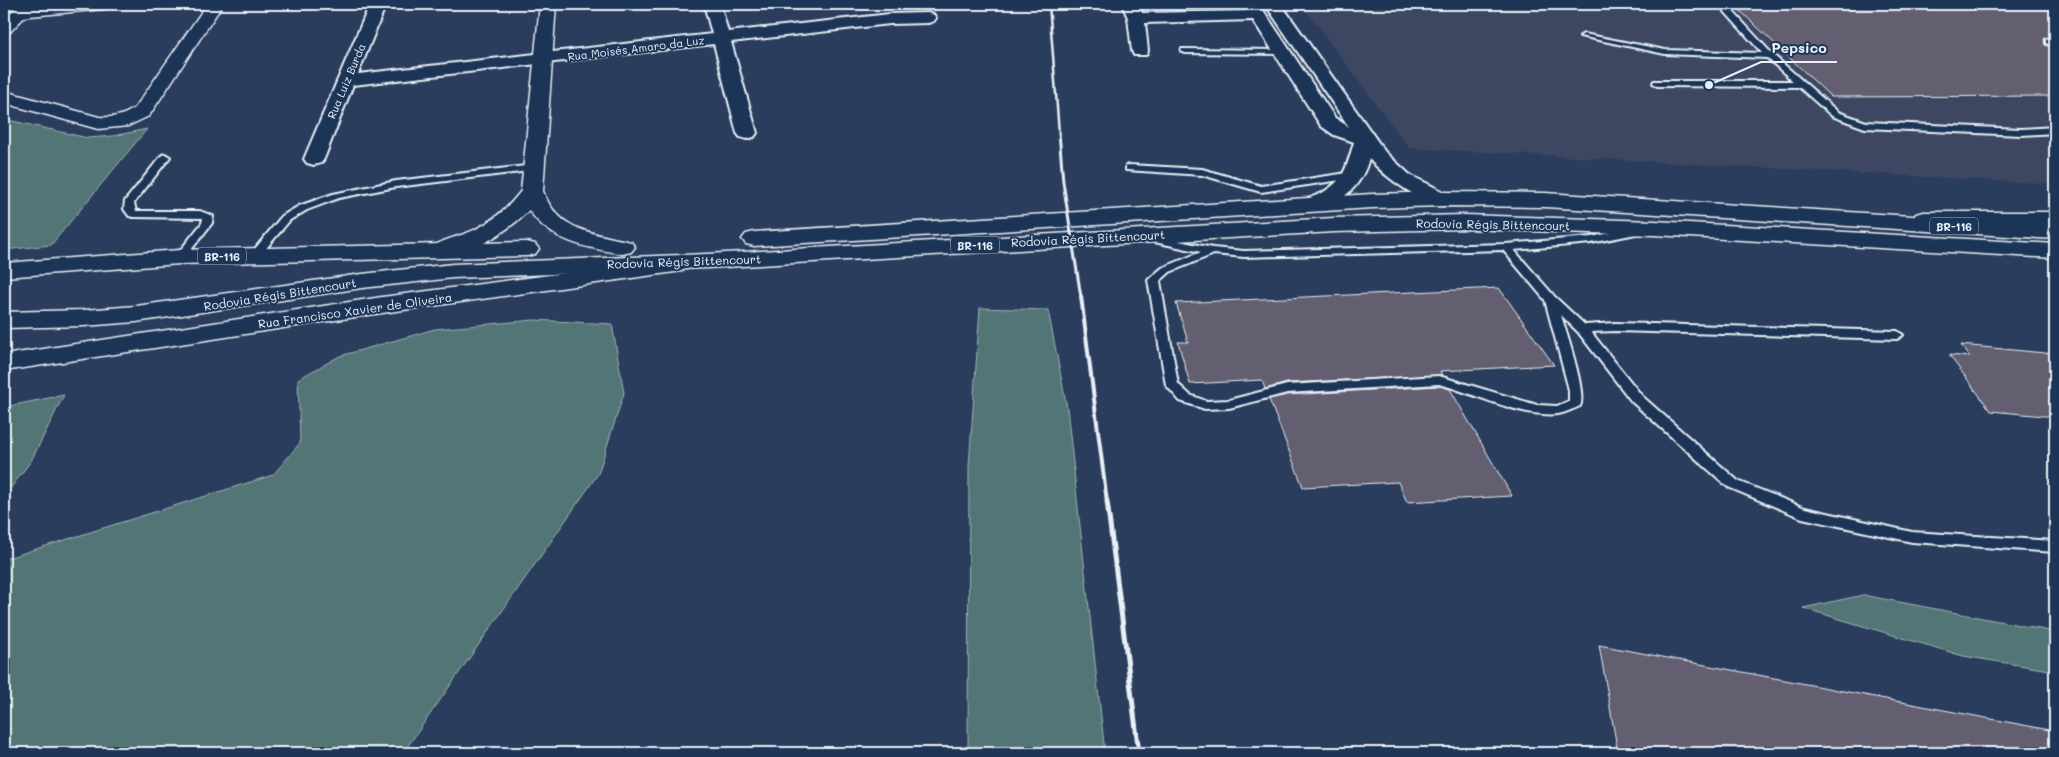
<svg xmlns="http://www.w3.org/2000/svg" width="2059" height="757" font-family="Mali,sans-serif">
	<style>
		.built { fill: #3c4762 }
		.green { fill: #537576; stroke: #9eb3b7 }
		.building { fill: #635f71; stroke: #e8f1f8 }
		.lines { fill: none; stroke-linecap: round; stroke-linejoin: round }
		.service-casing { stroke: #e8f1f8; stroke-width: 4 }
		.minor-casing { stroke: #e8f1f8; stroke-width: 4 }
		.tertiary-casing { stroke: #e8f1f8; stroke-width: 3 }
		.secondary-casing { stroke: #e8f1f8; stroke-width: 3 }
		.motorway-casing { stroke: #e8f1f8; stroke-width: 3 }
		.service { fill: #1d3557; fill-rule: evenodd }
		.minor { fill: #1d3557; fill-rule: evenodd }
		.tertiary { fill: #1d3557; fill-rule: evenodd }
		.secondary { fill: #1d3557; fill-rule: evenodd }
		.motorway { fill: #1d3557; fill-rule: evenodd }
		.rail-far3 { stroke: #e8f1f8; stroke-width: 2.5 }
		.rail-far2 { stroke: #e8f1f8; stroke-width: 3 }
		.rail-far1 { stroke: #e8f1f8; stroke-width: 4 }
		.rail { stroke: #e8f1f8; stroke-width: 5 }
		.labels { text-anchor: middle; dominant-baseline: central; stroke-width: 4; stroke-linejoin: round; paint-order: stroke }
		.far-street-label { font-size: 11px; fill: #e8f1f8; stroke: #1d3557 }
		.shield { fill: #1d3557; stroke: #abb9c8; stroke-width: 1 }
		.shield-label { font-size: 11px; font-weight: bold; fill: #e8f1f8 }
		.street-label { font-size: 12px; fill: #e8f1f8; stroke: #1d3557 }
		.leader { fill: none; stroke: #e8f1f8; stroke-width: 2 }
		.callout-dot { fill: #e8f1f8; stroke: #1d3557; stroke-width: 2 }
		.callout-label { font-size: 14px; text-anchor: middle; font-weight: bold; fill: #e8f1f8; stroke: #1d3557; stroke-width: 4; stroke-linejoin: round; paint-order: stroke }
	</style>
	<rect width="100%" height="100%" fill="#2b3d5c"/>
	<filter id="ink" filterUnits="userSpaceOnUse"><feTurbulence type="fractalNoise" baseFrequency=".02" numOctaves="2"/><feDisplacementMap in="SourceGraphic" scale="10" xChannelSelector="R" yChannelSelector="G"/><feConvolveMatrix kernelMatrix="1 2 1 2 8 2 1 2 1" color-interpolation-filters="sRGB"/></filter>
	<g filter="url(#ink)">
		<!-- built -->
		<path class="built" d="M1301,4H2026L2055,22V184L1409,148Z"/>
		<!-- green -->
		<g class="green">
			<path d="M4,119L88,138L113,136L147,129L51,245L4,250Z"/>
			<path d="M980,308L1048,310L1067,408L1105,753H968L969,466Z"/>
			<path d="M534,320L612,324L624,393L598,474L403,753H4V559L273,475L300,443L298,379L340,356L435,329Z"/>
			<path d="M64,395L31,461L4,497V407Z"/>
			<path d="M1863,595L2055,632V671L1963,656L1803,608Z"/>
		</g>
		<!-- building -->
		<g class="building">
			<path d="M1733,4H2055V40L2047,37L2044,39L2045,45L2055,49V96L1831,97Z"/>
			<path d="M1499,288L1554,365L1440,371L1442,375L1287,383L1265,389L1262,380L1190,384L1178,342H1188L1176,303Z"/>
			<path d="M1961,345L2055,354V417L1991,411L1949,355L1970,357Z"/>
			<path d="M1439,386L1450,389L1512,496L1407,502L1398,482L1303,487L1269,399L1287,395Z"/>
			<path d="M1599,645L2055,731V753H1618Z"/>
		</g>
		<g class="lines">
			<!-- service casing -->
			<g class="service-casing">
				<g id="service">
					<path d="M1718,4H1726L1772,54L1838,112L1866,122L2021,129L2055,127V133L2021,135L1865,128L1832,116L1799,87L1657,86L1653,83L1654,81H1793L1767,58L1665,54L1580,36L1584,34L1665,50L1762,53Z"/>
					<path d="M2046,39L2055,42V47L2046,43Z"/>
					<path d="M1182,49L1283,50L1287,52L1283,54L1185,53L1181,51Z"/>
					<path d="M165,154L170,157L134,203L136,211H200L213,216L212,223L184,259L180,260L175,257L202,223L203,218L133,217L129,216L124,209L125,201L162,155Z"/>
					<path d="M534,165L537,166V170L396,187L339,198L307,210L290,220L258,258H250L249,256L282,216L299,206L333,194L396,181Z"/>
					<path d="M1129,165L1202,169L1261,186L1354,172L1359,175L1354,178L1261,192L1202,175L1126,170V166Z"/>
					<path d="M1637,228L1641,229L1642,231L1641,233L1591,243L1514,250L1555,297L1585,325L1615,323L1897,331L1903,335L1897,339L1615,331L1591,332L1642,396L1738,481L1805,508L1912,532L2055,541V552L1912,542L1802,518L1728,487L1632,402L1578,332L1561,315C1566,332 1587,393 1580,406C1573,409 1565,413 1558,414C1522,418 1474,393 1439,384L1287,393L1229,408L1205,409L1180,401L1166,385L1148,280L1162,268L1201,252L1145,240L1144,238L1145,236L1149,235L1213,248L1244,251L1506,244L1591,237ZM1503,250L1545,300L1569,390V401L1557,406L1537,405L1439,376L1287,385L1229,400L1206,401L1190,395L1178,384L1160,281L1170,272L1214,254L1244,257Z"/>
				</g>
			</g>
			<!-- minor casing -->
			<g class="minor-casing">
				<g id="minor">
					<path d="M370,4H386L358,74L712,34L704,4H720L728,32L890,14L928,13L934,15L936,18L934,21L928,23L890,24L731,42L757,133L754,137L747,139L740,137L737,133L714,44L353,85L324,159L321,163L314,165L307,163L304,159Z"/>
					<path d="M1122,4H1138L1142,13L1247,11L1243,4H1259L1335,118L1349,127L1265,4H1281L1385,152L1410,175L1450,195L1454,199L1450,203C1427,209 1383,176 1369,158C1363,180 1352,194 1331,204C1322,209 1316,212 1305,210L1302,205C1307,198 1315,196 1322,193C1345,180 1347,166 1354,142L1334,135L1321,126L1253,20L1145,23L1148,51L1146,55H1134L1132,51L1128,18Z"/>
				</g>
			</g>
			<!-- tertiary casing -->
			<g class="tertiary-casing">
				<g id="tertiary">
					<path d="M55,4H112L110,7L104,9L20,17L14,16L12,12L14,8Z"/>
					<path d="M207,4H223L149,116L128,126L98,129L4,103V91L99,117C113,118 123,116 135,108Z"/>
				</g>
			</g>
			<!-- secondary casing -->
			<g class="secondary-casing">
				<g id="secondary">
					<path d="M20,4H37L10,32L4,33V19Z"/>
					<path d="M540,4H556L543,191C558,232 594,233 631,242L635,247L631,252L623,254C588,248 550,242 529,210C510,230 460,263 432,256L428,251C435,241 462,236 474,230C493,221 508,208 521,191Z"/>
					<path d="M1924,212H2055V226H1924L1916,224L1913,219L1916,214Z"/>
					<path d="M673,259L682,261L685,266L682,271L382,313L4,371V355L382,297Z"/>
				</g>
			</g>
			<!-- motorway casing -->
			<g class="motorway-casing">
				<g id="motorway">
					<path d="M14,13L20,14L22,18L10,29L4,30V17Z"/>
					<path d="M1443,192L1545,193L2055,225V239L1545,207L1443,206L1372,208L754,246L746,244L742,239L746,234L754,232L1372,194Z"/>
					<path d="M1465,215L1654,221L2055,244V258L1654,235L1465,229L1334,232L707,268L453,278L362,288L136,322L84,326L4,328V312L84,310L136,306L362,274L453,264L707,254L1334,218Z"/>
					<path d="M527,242L535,244L539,249L535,254L527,256L180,264L4,277V263L180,250Z"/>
				</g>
			</g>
			<!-- service -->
			<use href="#service" class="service"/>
			<!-- minor -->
			<use href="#minor" class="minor"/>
			<!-- tertiary -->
			<use href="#tertiary" class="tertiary"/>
			<!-- secondary -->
			<use href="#secondary" class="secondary"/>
			<!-- motorway -->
			<use href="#motorway" class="motorway"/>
			<!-- rail-far3 -->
			<path class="rail-far3" d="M1049,4L1059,133"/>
			<!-- rail-far2 -->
			<path class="rail-far2" d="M1059,132L1063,182L1081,297"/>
			<!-- rail-far1 -->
			<path class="rail-far1" d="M1081,296L1107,502"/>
			<!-- rail -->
			<path class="rail" d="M1107,501L1139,753"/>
		</g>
	</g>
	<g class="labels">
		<!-- far-street labels -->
		<g class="far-street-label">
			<text transform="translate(636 48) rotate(-7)">Rua Moisés Amaro da Luz</text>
			<text transform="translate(346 81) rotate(-67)">Rua Luiz Burda</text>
		</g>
		<!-- shield labels -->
		<g class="shield">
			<rect x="1930" y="217.5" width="48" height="17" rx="4"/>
			<rect x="951" y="236.5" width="48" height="17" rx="4"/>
			<rect x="198" y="247.5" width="48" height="17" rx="4"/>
		</g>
		<g class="shield-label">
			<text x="1954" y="226">BR-116</text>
			<text x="975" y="245">BR-116</text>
			<text x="222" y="256">BR-116</text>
		</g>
		<!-- street labels -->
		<g class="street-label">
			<text transform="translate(1493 224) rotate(1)">Rodovia Régis Bittencourt</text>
			<text transform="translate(1088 238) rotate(-3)">Rodovia Régis Bittencourt</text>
			<text transform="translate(684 261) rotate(-2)">Rodovia Régis Bittencourt</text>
			<text transform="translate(280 294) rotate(-9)">Rodovia Régis Bittencourt</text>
			<text transform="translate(355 310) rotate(-8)">Rua Francisco Xavier de Oliveira</text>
		</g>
	</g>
	<!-- callouts -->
	<path class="leader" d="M1709 85L1761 62H1837"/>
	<circle class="callout-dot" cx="1709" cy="85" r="5"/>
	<g class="callout-label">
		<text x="1799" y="53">Pepsico</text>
	</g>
	<!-- margin -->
	<rect width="2059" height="757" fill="none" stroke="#1d3557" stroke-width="20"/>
	<rect x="10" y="10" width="2039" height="737" fill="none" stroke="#e8f1f8" stroke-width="2" filter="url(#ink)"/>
</svg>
